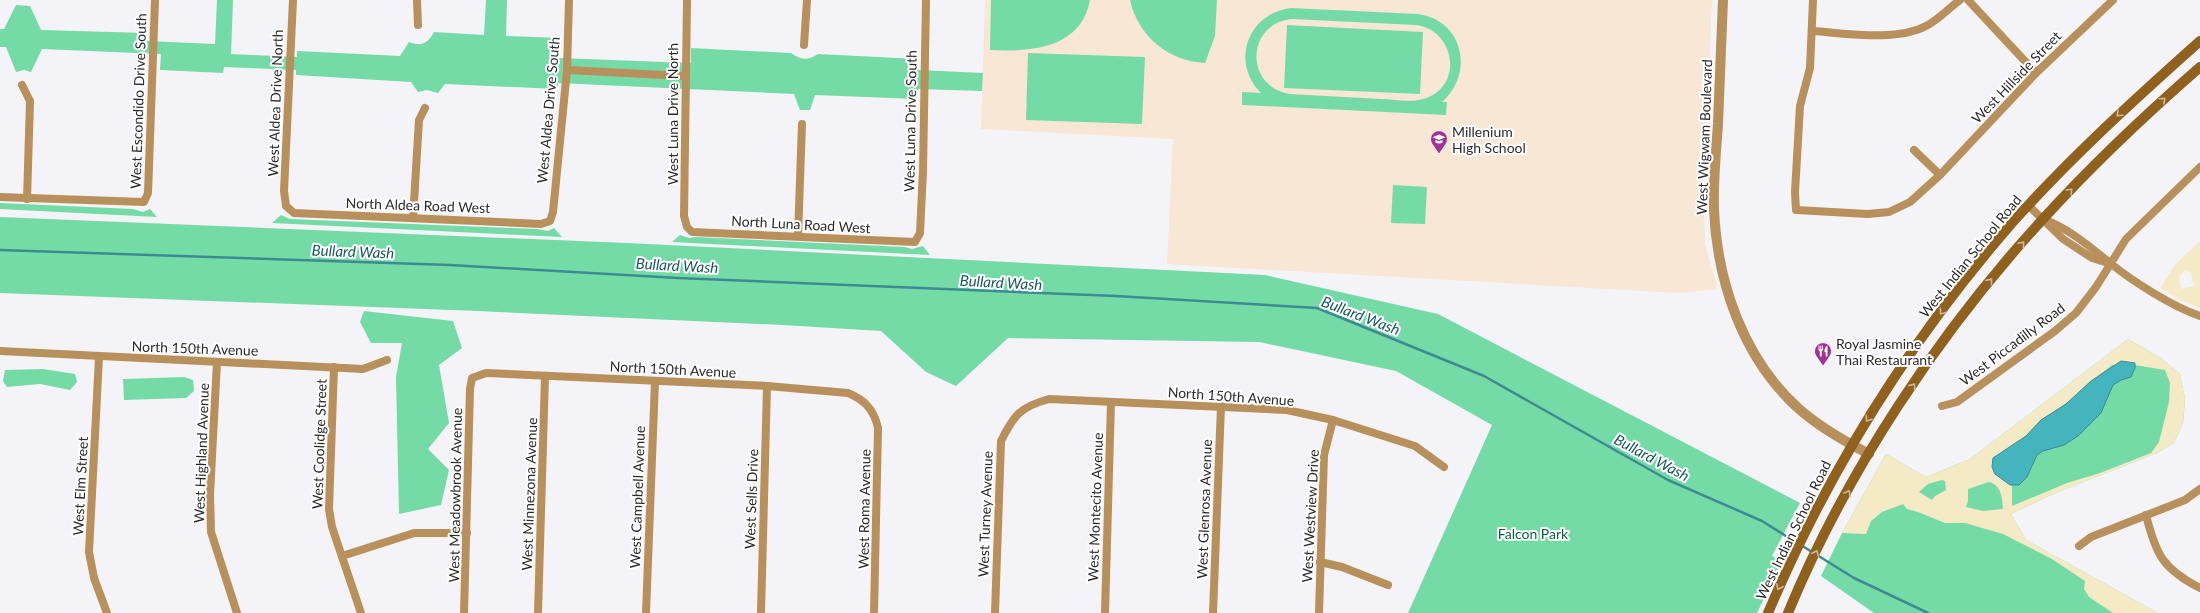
<svg xmlns="http://www.w3.org/2000/svg" width="2200" height="613" font-family="Lato,sans-serif">
	<style>
		.education { fill: #f8e7d5 }
		.green { fill: #75dba6; fill-rule: evenodd }
		.sand { fill: #f4eac5; fill-rule: evenodd }
		.water { fill: #44b5bf; stroke: #3c8b93 }
		.lines { fill: none; stroke-linecap: round; stroke-linejoin: round }
		.stream { stroke: #3c8b93; stroke-width: 2.5 }
		.minor { stroke: #b7905c; stroke-width: 8 }
		.tertiary { stroke: #b7905c; stroke-width: 10 }
		.secondary { stroke: #8f611c; stroke-width: 10 }
		.oneway { stroke: #cdb899 }
		.labels { text-anchor: middle; dominant-baseline: central; stroke-width: 4; stroke-linejoin: round; paint-order: stroke }
		.street-label { font-size: 14px; fill: #2a2a2c; stroke: #fff }
		.poi-label { font-size: 14px; fill: #2a2a2c; stroke: #fff; text-anchor: start }
		.park-label { font-size: 14px; fill: #0c5f3d; stroke: #fff }
		.water-label { font-size: 15px; font-style: italic; fill: #18575d; stroke: #fff }
	</style>
	<rect width="100%" height="100%" fill="#f3f3f8"/>
	<!-- education -->
	<path class="education" d="M985,0H1712L1704,203L1705,244L1718,289L1679,293L1167,264L1173,139L981,129Z"/>
	<!-- green -->
	<g class="green">
		<path d="M217,0H233L231,54L297,57V51L400,56L409,42C422,47 428,43 434,32L484,35L486,0H507L506,36L560,38L559,58L691,63V48L791,53C801,60 808,61 818,54L918,59V70L983,73L982,91L918,89L917,99L815,95L810,110H800L794,94L558,83L557,89L445,84L438,93L427,90L418,92L411,82L296,75V70L224,67L223,73L160,70L161,54L42,49L31,72L24,70L16,72L6,47H0V29H4L16,5L30,6L41,30L147,33V41L215,44Z"/>
		<path d="M991,0H1090C1081,49 1030,52 990,50Z"/>
		<path d="M1130,0H1217L1215,36L1205,63C1168,61 1138,36 1130,0Z"/>
		<path d="M1291,8L1418,14C1463,20 1475,73 1442,102H1447L1446,115L1242,105V92L1261,93C1230,62 1248,13 1291,8ZM1292,19L1416,25C1456,30 1464,88 1423,99C1410,103 1394,99 1381,99C1351,97 1320,96 1290,94C1244,87 1246,23 1292,19Z"/>
		<path d="M1287,25L1423,32L1420,94L1284,88Z"/>
		<path d="M1028,53L1145,57L1142,124L1026,120Z"/>
		<path d="M1393,185L1427,187L1425,224L1391,223Z"/>
		<path d="M0,203L133,209L143,212L150,209L157,217L0,209Z"/>
		<path d="M281,215L290,219L537,229L548,231L554,228L562,237L272,223Z"/>
		<path d="M0,217L627,243L1265,275L1438,314L1800,503L1772,556L1782,561L1757,613H1408L1492,425L1396,371L1259,342L1008,338L956,386L926,372L881,331L783,325L478,311L0,293Z"/>
		<path d="M680,235L689,238L696,237L905,247L912,249L923,246L930,255L672,242Z"/>
		<path d="M364,311L453,321L462,348L439,365L449,423L428,449L449,470L441,505L399,514L396,377L402,343H371L360,322Z"/>
		<path d="M2128,339L2161,358L2180,374L2185,399L2183,423L2174,443L2157,453L2053,494L2011,514L2026,540L2158,613H1874L1821,576L1842,533L1886,454L1926,477L1970,459Z"/>
		<path d="M43,369L75,374L77,382L70,390L40,384L7,387L3,381L5,370Z"/>
		<path d="M184,377L193,380L194,391L186,398L124,400L123,379Z"/>
	</g>
	<!-- sand -->
	<g class="sand">
		<path d="M2200,241V308L2182,301L2160,288L2175,265ZM2186,270L2191,273L2194,286L2181,289L2179,276Z"/>
		<path d="M2128,339L2161,358L2180,374L2185,399L2183,423L2174,443L2157,453L2053,494L2011,514L2026,540L2158,613H2113L2089,597L2084,589L2085,581L2052,559L2003,534L1965,523H1945L1918,512L1907,509L1903,504L1882,512L1871,521L1866,534L1842,533L1886,454L1926,477L1970,459ZM2112,365H2135L2165,370L2170,383L2169,402L2159,442L2151,453L2100,473L2067,483L2012,506V486L1993,472V458L2026,436L2041,420L2074,398L2087,385ZM1942,480L1945,481L1946,490L1935,496L1932,500L1919,492L1928,484ZM1989,482C2002,486 2002,498 2003,509L1983,511L1966,507L1968,501V489Z"/>
	</g>
	<!-- water -->
	<path class="water" d="M2121,361L2135,363V368L2131,377L2121,380L2113,385L2101,413L2078,436L2064,445L2043,451L2037,455L2027,477L2019,485H2010L1995,474L1992,467L1993,458L2026,436L2041,420L2066,404L2091,381Z"/>
	<g class="lines">
		<!-- stream -->
		<g class="stream">
			<path d="M0,250L450,265L678,278L1116,296L1317,308L1484,376L1668,480L1762,521L1797,543"/>
			<path d="M1801,545L1812,552"/>
			<path d="M1817,555L1854,578L1928,613"/>
		</g>
		<!-- minor -->
		<g class="minor">
			<path d="M293,0L284,191L286,206L294,213L541,224L550,221L553,212L567,70L569,0"/>
			<path d="M417,0L418,25"/>
			<path d="M687,0L684,216L687,227L692,232L915,242L920,233L923,171L926,0"/>
			<path d="M1813,0L1810,68L1800,106L1795,192L1796,210L1868,214L1889,212L1910,202L1940,175L2036,73L2113,0"/>
			<path d="M1968,0L2036,73"/>
			<path d="M1812,31C1845,33 1896,42 1926,26C1938,20 1949,8 1960,0"/>
			<path d="M804,45L807,0"/>
			<path d="M567,70L684,76"/>
			<path d="M22,85L30,101L27,199"/>
			<path d="M1914,150L1940,175"/>
			<path d="M0,197L144,202L148,193L155,0"/>
			<path d="M2029,206L2063,239L2092,258L2108,263"/>
			<path d="M413,218L419,120L425,108"/>
			<path d="M2043,219C2068,228 2089,246 2110,263C2132,281 2173,307 2200,316"/>
			<path d="M798,236L802,124"/>
			<path d="M0,351L363,369L387,360"/>
			<path d="M99,357L89,552L94,578L107,613"/>
			<path d="M217,362L210,494L211,532L237,613"/>
			<path d="M334,367L329,509L332,527L361,613"/>
			<path d="M1942,406L1957,402L2055,331L2076,313L2096,287L2126,239L2200,167"/>
			<path d="M2146,515C2156,555 2163,569 2200,588"/>
			<path d="M2079,546L2091,537L2185,500L2200,489"/>
			<path d="M342,556L414,533H467"/>
			<path d="M1320,562L1342,567L1388,585"/>
			<path d="M464,613L470,389L472,378L486,373L767,386L848,393C865,400 874,410 878,428L874,613"/>
			<path d="M538,613L545,376"/>
			<path d="M646,613L655,381"/>
			<path d="M761,613L767,386"/>
			<path d="M995,613L1001,441C1014,415 1020,407 1049,399L1287,410L1333,420L1415,446L1444,467"/>
			<path d="M1105,613L1111,402"/>
			<path d="M1213,613L1221,406"/>
			<path d="M1319,613L1324,455L1333,420"/>
		</g>
		<!-- tertiary -->
		<path class="tertiary" d="M1723,0C1721,41 1720,83 1718,124C1716,153 1713,181 1714,209C1717,282 1743,358 1798,408C1819,427 1844,441 1869,454"/>
		<!-- secondary -->
		<g class="secondary">
			<path d="M1768,613C1828,471 1911,339 2012,223C2070,158 2135,99 2200,41"/>
			<path d="M1788,613C1846,472 1940,331 2043,219C2092,165 2145,115 2200,67"/>
		</g>
	</g>
	<!-- one-way arrows -->
	<defs><path id="oneway-chevron" d="M-2-3.5L2.5 0L-2 3.5" fill="none" stroke-width="1.6" stroke-linecap="round" stroke-linejoin="round"/></defs>
	<g class="oneway">
		<use href="#oneway-chevron" transform="translate(2163 100) rotate(-42)"/>
		<use href="#oneway-chevron" transform="translate(2119 114) rotate(138)"/>
		<use href="#oneway-chevron" transform="translate(2070 191) rotate(-46)"/>
		<use href="#oneway-chevron" transform="translate(2022 244) rotate(-49)"/>
		<use href="#oneway-chevron" transform="translate(1990 281) rotate(-51)"/>
		<use href="#oneway-chevron" transform="translate(1942 312) rotate(126)"/>
		<use href="#oneway-chevron" transform="translate(1913 386) rotate(-55)"/>
		<use href="#oneway-chevron" transform="translate(1868 419) rotate(123)"/>
		<use href="#oneway-chevron" transform="translate(1848 493) rotate(-61)"/>
		<use href="#oneway-chevron" transform="translate(1816 553) rotate(-64)"/>
		<use href="#oneway-chevron" transform="translate(1779 587) rotate(115)"/>
	</g>
	<!-- icons -->
	<defs>
		<g id="school-pin" transform="scale(0.9)"><path d="M0 17L-7.5 6A9.5 9.5 0 1 1 7.5 6Z" fill="#a23392" stroke="#fff"/><path d="M0-5L7-2L0 1L-7-2ZM-4 1L0 2.5L4 1V4Q0 6-4 4Z" fill="#fff"/></g>
		<g id="restaurant-pin" transform="scale(0.9)"><path d="M0 17L-7.5 6A9.5 9.5 0 1 1 7.5 6Z" fill="#a23392" stroke="#fff"/><path d="M-5-6h1v4h1v-4h1v4h1v-4h1v5L-1.5 .5V6h-2V.5L-5-1ZM5-6V6H3V1.5H1.5Q1.5-4 5-6Z" fill="#fff"/></g>
	</defs>
	<g fill-rule="evenodd">
		<use href="#school-pin" x="1439" y="139"/>
		<use href="#restaurant-pin" x="1823" y="351"/>
	</g>
	<g class="labels">
		<!-- street labels -->
		<g class="street-label">
			<text transform="translate(2016 77) rotate(-46)">West Hillside Street</text>
			<text transform="translate(138 101) rotate(-88)">West Escondido Drive South</text>
			<text transform="translate(275 103) rotate(-88)">West Aldea Drive North</text>
			<text transform="translate(548 110) rotate(-85)">West Aldea Drive South</text>
			<text transform="translate(672 114) rotate(-90)">West Luna Drive North</text>
			<text transform="translate(910 121) rotate(-89)">West Luna Drive South</text>
			<text transform="translate(1704 137) rotate(-88)">West Wigwam Boulevard</text>
			<text transform="translate(418 205) rotate(2)">North Aldea Road West</text>
			<text transform="translate(801 224) rotate(3)">North Luna Road West</text>
			<text transform="translate(1970 256) rotate(-51)">West Indian School Road</text>
			<text transform="translate(2012 344) rotate(-37)">West Piccadilly Road</text>
			<text transform="translate(195 348) rotate(2)">North 150th Avenue</text>
			<text transform="translate(673 369) rotate(3)">North 150th Avenue</text>
			<text transform="translate(1231 396) rotate(4)">North 150th Avenue</text>
			<text transform="translate(319 444) rotate(-88)">West Coolidge Street</text>
			<text transform="translate(201 453) rotate(-88)">West Highland Avenue</text>
			<text transform="translate(80 486) rotate(-87)">West Elm Street</text>
			<text transform="translate(529 494) rotate(-88)">West Minnezona Avenue</text>
			<text transform="translate(455 495) rotate(-89)">West Meadowbrook Avenue</text>
			<text transform="translate(637 497) rotate(-88)">West Campbell Avenue</text>
			<text transform="translate(751 499) rotate(-88)">West Sells Drive</text>
			<text transform="translate(1095 507) rotate(-88)">West Montecito Avenue</text>
			<text transform="translate(864 509) rotate(-89)">West Roma Avenue</text>
			<text transform="translate(1204 509) rotate(-88)">West Glenrosa Avenue</text>
			<text transform="translate(985 514) rotate(-88)">West Turney Avenue</text>
			<text transform="translate(1310 516) rotate(-87)">West Westview Drive</text>
			<text transform="translate(1793 530) rotate(-64)">West Indian School Road</text>
		</g>
		<!-- poi labels -->
		<g class="poi-label">
			<text x="1452" y="131">Millenium<tspan x="1452" dy="16">High School</tspan></text>
			<text x="1836" y="343">Royal Jasmine<tspan x="1836" dy="16">Thai Restaurant</tspan></text>
		</g>
		<!-- park labels -->
		<g class="park-label">
			<text x="1533" y="533">Falcon Park</text>
		</g>
		<!-- water labels -->
		<g class="water-label">
			<text transform="translate(353 251) rotate(2)">Bullard Wash</text>
			<text transform="translate(677 265) rotate(3)">Bullard Wash</text>
			<text transform="translate(1001 282) rotate(3)">Bullard Wash</text>
			<text transform="translate(1361 315) rotate(21)">Bullard Wash</text>
			<text transform="translate(1652 457) rotate(28)">Bullard Wash</text>
		</g>
	</g>
</svg>
